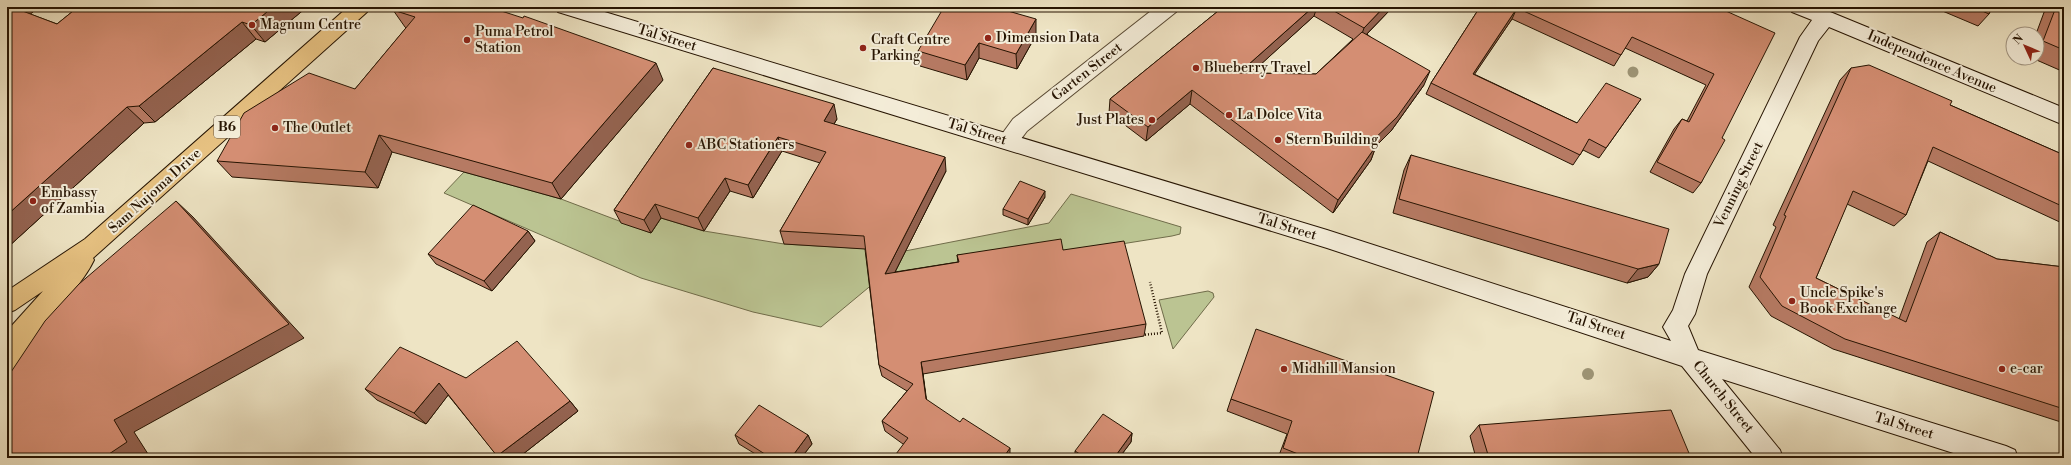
<svg xmlns="http://www.w3.org/2000/svg" width="2071" height="465" font-family="'Libre Bodoni',serif">
	<style>
		.green { fill: #bbc492; stroke: #706c4a }
		.lines { fill: none; stroke-linecap: round; stroke-linejoin: round }
		.street-casing { stroke: #584832; stroke-width: 2 }
		.secondary-casing { stroke: #261402; stroke-width: 2 }
		.highway-casing { stroke: #261402; stroke-width: 2 }
		.path { stroke: #261402; stroke-width: 2.5; stroke-dasharray: 1 2; stroke-linecap: butt }
		.street { fill: #f4edd9; fill-rule: evenodd }
		.secondary { fill: #f4edd9; fill-rule: evenodd }
		.highway { fill: #e7c282; fill-rule: evenodd }
		.tree { fill: #9d9475 }
		.wall { fill: #b67a63; stroke: #261402; fill-rule: evenodd }
		.shaded-wall { fill: #946350; stroke: #261402 }
		.building { fill: #d48e73; stroke: #261402 }
		.poi-dot { fill: #8f2418; stroke: #f4edd9; stroke-width: 1.5 }
		.labels { text-anchor: middle; dominant-baseline: central; stroke-width: 4; stroke-linejoin: round; paint-order: stroke }
		.shield { fill: #f4edd9; stroke: #645542; stroke-width: 1 }
		.shield-label { font-size: 13px; font-weight: bold; fill: #261402 }
		.poi-label { font-size: 14px; fill: #261402; stroke: #f4edd9; text-anchor: start }
		.street-label { font-size: 14px; fill: #261402; stroke: #f4edd9 }
	</style>
	<rect width="100%" height="100%" fill="#eee4c4"/>
	<filter id="stains"><feTurbulence type="fractalNoise" baseFrequency=".005" numOctaves="4"/><feColorMatrix values="0 0 0 0 .2 0 0 0 0 .09 0 0 0 0 .02 0 0 0 .5 -.17"/></filter>
	<radialGradient id="worn" r=".72"><stop offset=".6" stop-color="#630" stop-opacity="0"/><stop offset="1" stop-color="#630" stop-opacity=".3"/></radialGradient>
	<!-- green -->
	<g class="green">
		<path d="M464,172L561,199L651,233L661,218L704,231L784,244L905,251L1049,223L1071,194L1181,227L1180,234L1172,236L874,283L821,327L753,312L641,278L444,193Z"/>
		<path d="M1208,291L1213,293L1214,297L1173,349L1159,300Z"/>
	</g>
	<g class="lines">
		<!-- street casing -->
		<g class="street-casing">
			<path id="street" d="M1156,7H1179L1176,12L1027,131C1019,141 1014,152 1000,147L997,141L1013,119Z"/>
		</g>
		<!-- secondary casing -->
		<g class="secondary-casing">
			<path id="secondary" d="M555,7H588L1327,230L1671,341L1663,327L1673,310L1685,274L1800,37L1812,20L1792,12L1789,7H1818L2064,108V125L1829,27L1818,41L1707,274L1695,314L1688,326L1698,350L2006,446L2015,450L2018,458H1969L1722,379L1780,450L1783,458H1756L1682,366L1327,248L558,12Z"/>
		</g>
		<!-- highway casing -->
		<g class="highway-casing">
			<path id="highway" d="M348,7H370L367,12L93,258L94,260C83,283 63,302 46,321L50,328L46,335L15,385L7,388V331L43,291L15,310L7,313V291L85,239Z"/>
		</g>
		<!-- path -->
		<path class="path" d="M1142,335L1162,333L1150,282"/>
		<!-- street -->
		<use href="#street" class="street"/>
		<!-- secondary -->
		<use href="#secondary" class="secondary"/>
		<!-- highway -->
		<use href="#highway" class="highway"/>
	</g>
	<!-- trees -->
	<g class="tree">
		<circle cx="1633" cy="72" r="5.5"/>
		<circle cx="1588" cy="374" r="6"/>
	</g>
	<!-- wall -->
	<g class="wall">
		<path d="M7,7H39L30,14L57,24L78,7H307L265,42L256,39L155,122L144,123L7,248Z"/>
		<path d="M1223,7H1390L1389,11L1367,34L1424,85L1391,131L1376,146L1371,160L1333,213L1190,104L1146,141L1109,113L1110,99ZM1314,16L1353,39L1316,74L1251,73Z"/>
		<path d="M1480,7H1717L1722,138L1701,183L1693,193L1650,172L1674,129L1682,119L1687,121L1706,85L1625,48L1614,66L1512,19L1474,74L1577,123L1641,99L1599,158L1583,150L1573,165L1426,94L1431,83Z"/>
		<path d="M1933,7H1992L1989,14L1978,26Z"/>
		<path d="M2046,7H2064V72L2032,58H2037V34H2036Z"/>
		<path d="M393,10L663,80L561,199L392,152L378,188L232,177L217,161L355,89L406,28L405,27Z"/>
		<path d="M1036,35L1017,69L979,58L967,80L920,66L918,51Z"/>
		<path d="M713,68L837,119L834,124L946,171L895,272L958,262L957,255L1063,250L1146,324L1144,336L923,374L926,400L1010,458L903,444L885,431L882,421L907,391L882,376L879,365L865,249L784,244L780,231L820,163L782,151L753,198L730,191L704,231L661,218L651,233L621,223L614,210Z"/>
		<path d="M1851,68L1950,105L2064,155V224L1928,161L1906,215L1894,226L1847,204L1816,278L1899,319L1927,242L1940,232L1997,259L2064,267V423L1833,349L1771,316L1749,287L1776,227L1773,225L1840,80Z"/>
		<path d="M1411,155L1659,264L1648,277L1627,283L1393,213L1404,170Z"/>
		<path d="M1045,197L1028,225L1003,215V209Z"/>
		<path d="M528,231L535,241L492,291L436,264L428,254Z"/>
		<path d="M466,378L570,401L578,411L518,458H499L448,395L426,424L377,400L365,389Z"/>
		<path d="M1231,399L1418,454L1422,458H1278L1287,434L1227,411Z"/>
		<path d="M1479,425L1691,458H1476L1470,436Z"/>
		<path d="M1132,433L1131,442L1119,458H1075V451Z"/>
		<path d="M735,435H808L812,444L801,458H762L739,444Z"/>
	</g>
	<!-- shaded-wall -->
	<g class="shaded-wall">
		<path d="M7,7H39L22,21Z"/>
		<path d="M273,7H307L265,42L251,25Z"/>
		<path d="M1313,7H1317L1314,16L1236,87L1239,73Z"/>
		<path d="M1384,7H1390L1389,11L1359,42L1364,28Z"/>
		<path d="M1517,8L1512,19L1468,84L1473,74Z"/>
		<path d="M1036,19V35L1017,69L1016,54Z"/>
		<path d="M242,22L256,39L155,122L139,106Z"/>
		<path d="M979,43V58L967,80L965,65Z"/>
		<path d="M656,63L663,80L561,199L552,183Z"/>
		<path d="M1430,71L1424,85L1391,131L1364,158L1369,144Z"/>
		<path d="M1192,90L1190,104L1146,141L1148,127Z"/>
		<path d="M834,104L837,119L827,135L824,121Z"/>
		<path d="M127,107L144,123L7,248V215Z"/>
		<path d="M379,135L392,152L378,188L365,172Z"/>
		<path d="M778,137L782,151L753,198L748,185Z"/>
		<path d="M1376,146L1371,160L1333,213L1338,200Z"/>
		<path d="M945,157L946,171L888,286L885,274Z"/>
		<path d="M725,178L730,191L704,231L698,218Z"/>
		<path d="M1045,191V197L1028,225V219Z"/>
		<path d="M176,201L193,217L304,338L134,432L148,454L142,458H103Z"/>
		<path d="M655,204L661,218L651,233L644,220Z"/>
		<path d="M528,231L535,241L492,291L484,281Z"/>
		<path d="M1659,264L1648,277L1627,283L1638,269Z"/>
		<path d="M921,362L923,374L928,410L926,399Z"/>
		<path d="M439,383L449,394L426,424L414,413Z"/>
		<path d="M570,401L578,411L518,458H499L497,456Z"/>
		<path d="M1132,433L1131,442L1119,458H1114Z"/>
		<path d="M808,435L812,444L801,458H791Z"/>
		<path d="M1010,448V458H1003Z"/>
	</g>
	<!-- building -->
	<g class="building">
		<path d="M7,7H12L57,24L78,7H273L251,25L242,22L139,106L127,107L7,215Z"/>
		<path d="M396,7H489L523,18L524,16L656,63L552,183L379,135L365,172L217,161L244,113L309,73L355,89L415,17L393,10Z"/>
		<path d="M944,7H994L1036,19L1016,54L979,43L965,65L918,51Z"/>
		<path d="M1223,7H1313L1239,73L1316,74L1362,32L1430,71L1397,117L1369,144L1376,146L1338,200L1192,90L1148,127L1110,99Z"/>
		<path d="M1327,7H1384L1364,28Z"/>
		<path d="M1480,7H1717L1775,33L1722,138L1725,140L1701,183L1657,162L1682,119L1689,122L1714,74L1632,37L1621,55L1517,8L1473,74L1577,123L1606,83L1641,99L1606,148L1589,139L1580,155L1431,83Z"/>
		<path d="M1973,7H1992L1989,14Z"/>
		<path d="M2056,7H2064V50L2043,41Z"/>
		<path d="M1869,65L1952,101L1950,105L2064,155V207L1933,147L1906,215L1853,191L1816,278L1906,322L1940,232L1997,259L2064,267V409L1845,339L1782,306L1760,277L1786,216L1784,215L1851,68Z"/>
		<path d="M713,68L834,104L824,121L945,157L885,274L959,262L957,255L1061,239L1063,250L1124,241L1146,324L921,362L926,399L960,422L963,418L1010,448L1003,458H893L908,438L882,421L913,384L879,365L864,236L780,231L826,152L778,137L748,185L725,178L698,218L655,204L644,220L614,210Z"/>
		<path d="M1411,155L1669,229L1659,264L1638,269L1399,199Z"/>
		<path d="M1020,181L1045,191L1028,219L1003,209Z"/>
		<path d="M176,201L289,324L114,420L127,442L103,458H7V381L9,375L45,321L79,284Z"/>
		<path d="M473,205L528,231L484,281L428,254Z"/>
		<path d="M1256,329L1434,392L1418,454L1423,456L1422,458H1308L1283,448L1292,421L1231,399Z"/>
		<path d="M517,341L570,401L497,456L439,383L414,413L365,389L400,347L466,378Z"/>
		<path d="M759,405L808,435L791,458H771L735,435Z"/>
		<path d="M1671,410L1691,458H1489L1479,425Z"/>
		<path d="M1103,414L1132,433L1114,458H1086L1075,451Z"/>
	</g>
	<!-- markers -->
	<g class="poi-dot">
		<circle cx="252" cy="25" r="4"/>
		<circle cx="988" cy="38" r="4"/>
		<circle cx="467" cy="40" r="4"/>
		<circle cx="863" cy="48" r="4"/>
		<circle cx="1196" cy="68" r="4"/>
		<circle cx="1229" cy="115" r="4"/>
		<circle cx="1152" cy="120" r="4"/>
		<circle cx="275" cy="128" r="4"/>
		<circle cx="1278" cy="140" r="4"/>
		<circle cx="689" cy="145" r="4"/>
		<circle cx="33" cy="201" r="4"/>
		<circle cx="1792" cy="301" r="4"/>
		<circle cx="1284" cy="369" r="4"/>
		<circle cx="2002" cy="369" r="4"/>
	</g>
	<g class="labels">
		<!-- shield labels -->
		<rect class="shield" x="214" y="116" width="26" height="22" rx="3"/>
		<g class="shield-label">
			<text x="227" y="127">B6</text>
		</g>
		<!-- poi labels -->
		<g class="poi-label">
			<text x="260" y="25">Magnum Centre</text>
			<text x="475" y="32">Puma Petrol<tspan x="475" dy="16">Station</tspan></text>
			<text x="996" y="38">Dimension Data</text>
			<text x="871" y="40">Craft Centre<tspan x="871" dy="16">Parking</tspan></text>
			<text x="1204" y="68">Blueberry Travel</text>
			<text x="1237" y="115">La Dolce Vita</text>
			<text x="1144" y="120" text-anchor="end">Just Plates</text>
			<text x="283" y="128">The Outlet</text>
			<text x="1286" y="140">Stern Building</text>
			<text x="697" y="145">ABC Stationers</text>
			<text x="41" y="193">Embassy<tspan x="41" dy="16">of Zambia</tspan></text>
			<text x="1800" y="293">Uncle Spike's<tspan x="1800" dy="16">Book Exchange</tspan></text>
			<text x="1292" y="369">Midhill Mansion</text>
			<text x="2010" y="369">e-car</text>
		</g>
		<!-- street labels -->
		<g class="street-label">
			<text transform="translate(667 38) rotate(17)">Tal Street</text>
			<text transform="translate(1932 62) rotate(23)">Independence Avenue</text>
			<text transform="translate(1087 72) rotate(-38)">Garten Street</text>
			<text transform="translate(977 132) rotate(17)">Tal Street</text>
			<text transform="translate(1739 185) rotate(-64)">Venning Street</text>
			<text transform="translate(155 191) rotate(-42)">Sam Nujoma Drive</text>
			<text transform="translate(1287 227) rotate(17)">Tal Street</text>
			<text transform="translate(1596 326) rotate(18)">Tal Street</text>
			<text transform="translate(1723 397) rotate(51)">Church Street</text>
			<text transform="translate(1904 426) rotate(17)">Tal Street</text>
		</g>
	</g>
	<!-- margin -->
	<rect width="2071" height="465" fill="none" stroke="#eee4c4" stroke-width="24"/>
	<rect x="8" y="8" width="2055" height="449" fill="none" stroke="#261402" stroke-width="2"/>
	<rect x="12" y="12" width="2047" height="441" fill="none" stroke="#261402"/>
	<!-- north arrow -->
	<g transform="translate(2025 46) rotate(314)"><circle r="19" fill="#f4edd9" stroke="#a29683"/>
	<path d="M0-3L7 15L0 10L-7 15Z" fill="#8f2418"/>
	<text y="-6" font-size="11" font-weight="bold" text-anchor="middle" fill="#261402">N</text>
	</g>
	<rect width="100%" height="100%" filter="url(#stains)"/>
	<rect width="100%" height="100%" fill="url(#worn)"/>
</svg>
